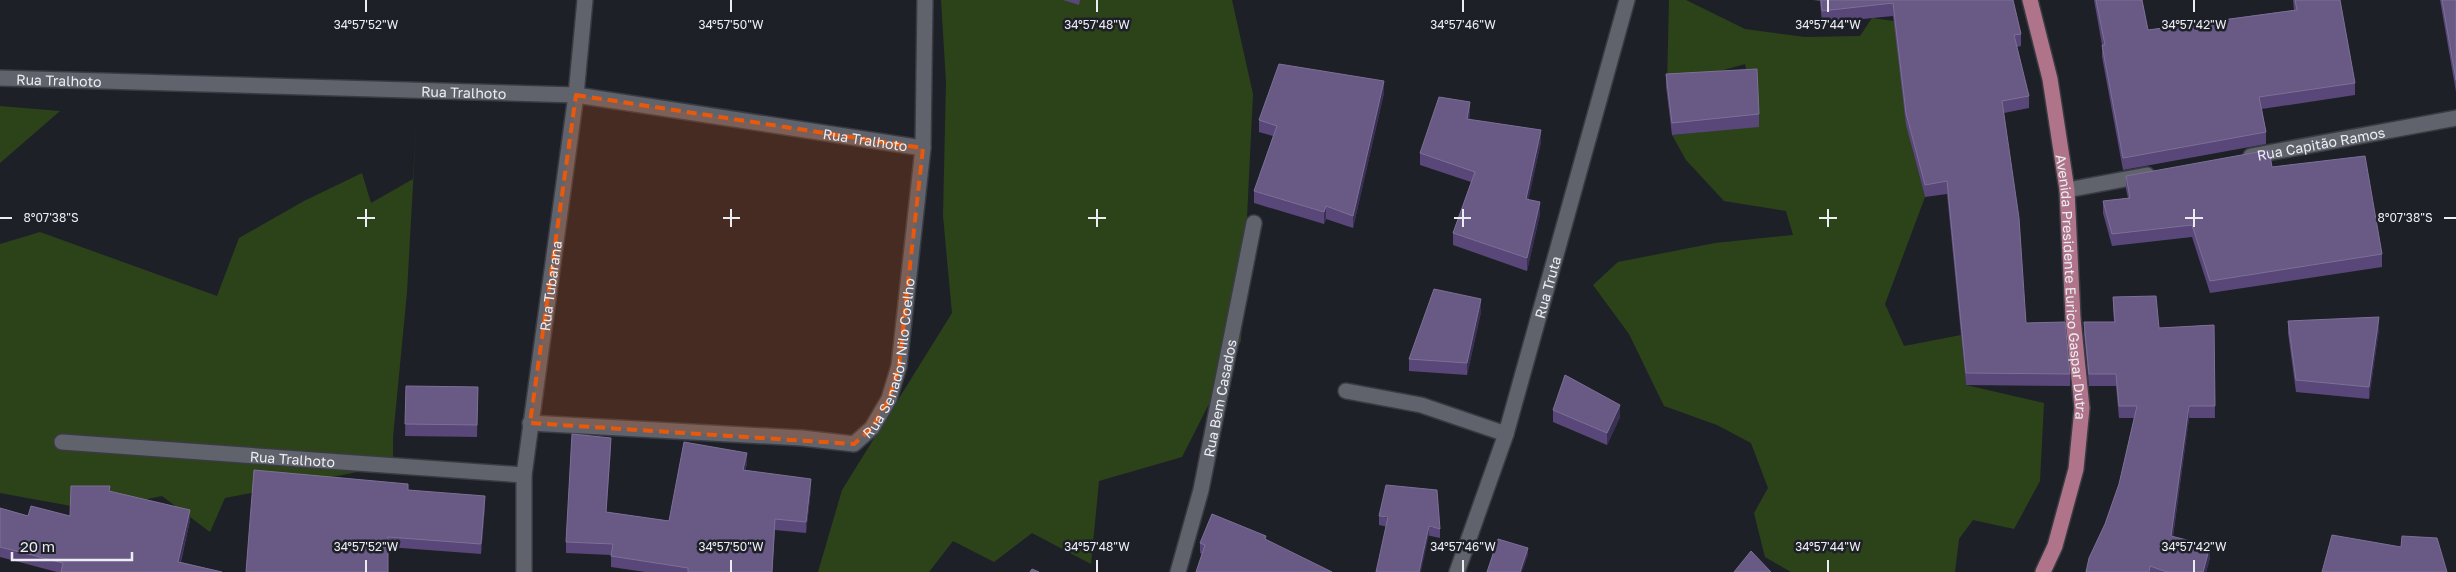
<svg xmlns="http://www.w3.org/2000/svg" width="2456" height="572" font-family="'Golos Text',sans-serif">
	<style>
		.green { fill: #2c431a }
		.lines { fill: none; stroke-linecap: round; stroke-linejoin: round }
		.minor-casing { stroke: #3a3b42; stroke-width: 18 }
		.major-casing { stroke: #3a3b42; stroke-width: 18 }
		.minor { stroke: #60626c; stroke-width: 15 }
		.major { stroke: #af7489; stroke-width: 15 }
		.wall { fill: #584778 }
		.shaded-wall { fill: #3a3053 }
		.building { fill: #685985; stroke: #7d7097 }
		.marked { fill: #e8590c; fill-opacity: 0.2; stroke: #e8590c; stroke-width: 4; stroke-dasharray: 10 6; stroke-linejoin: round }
		.ticks { fill: none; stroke: #ecedf3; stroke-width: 2 }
		.labels { text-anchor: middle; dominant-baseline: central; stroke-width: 5; stroke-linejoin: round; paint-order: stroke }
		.street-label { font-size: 14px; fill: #ecedf3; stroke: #1e2028 }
		.ticks-label { font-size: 12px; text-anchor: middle; fill: #ecedf3; stroke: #1e2028; stroke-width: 5; stroke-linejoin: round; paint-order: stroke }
	</style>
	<rect width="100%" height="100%" fill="#1e2028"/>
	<!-- green -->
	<g class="green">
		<path d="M941,0H1232L1253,94L1241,341L1182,457L1099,481L1091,564L1032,533L994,562L953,541L929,572H818L842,490L952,313L943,216L946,82Z"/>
		<path d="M1669,0H1686L1745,29L1805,37L1860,36L1872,18L1894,21L1912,148L1925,197L1885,304L1904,346L1961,335L1966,385L2044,403L2040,481L2014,529L1973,520L1959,539L1955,572H1791L1765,557L1754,513L1768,488L1751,443L1717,425L1664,406L1629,334L1593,285L1618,262L1715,243L1793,235L1786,211L1724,201L1686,160L1672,135L1759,126L1745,64L1667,86Z"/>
		<path d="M0,106L60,111L0,163Z"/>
		<path d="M417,113L407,292L393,437V465L225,498L210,532L162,496L93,510L0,493V244L40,232L217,296L239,238L304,201L362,173L371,203L413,179Z"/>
	</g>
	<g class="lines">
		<!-- minor casing -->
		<g class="minor-casing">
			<g id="minor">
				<path id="s1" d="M0,78L576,95L923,148"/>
				<path id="s2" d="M2251,156L2456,118"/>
				<path d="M2067,190L2147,175"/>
				<path d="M1346,391L1421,405L1506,434"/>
				<path id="s3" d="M530,423L802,438L854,444L872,428L889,399L899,366L923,148L925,0"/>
				<path id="s4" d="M62,442L524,475"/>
				<path id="s5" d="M524,572V475L576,95L585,0"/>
				<path id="s6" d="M1178,572L1201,490L1254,223"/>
				<path id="s7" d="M1457,572L1506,434L1627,0"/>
			</g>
		</g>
		<!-- major casing -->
		<g class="major-casing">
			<g id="major">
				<path id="s8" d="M2030,0L2050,79L2067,190L2073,318L2082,408L2076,469L2055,546L2043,572"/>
			</g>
		</g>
		<!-- minor -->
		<use href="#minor" class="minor"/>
		<!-- major -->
		<use href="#major" class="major"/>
	</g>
	<!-- wall -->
	<g class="wall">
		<path d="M1063,0H1080L1079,5Z"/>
		<path d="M1813,0H2013L2021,34V46L2017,47L2029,96V108L2004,113L2026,323L2070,374V386L1966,385L1947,194L1925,197L1906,125L1893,16L1822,23L1820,1Z"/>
		<path d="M2094,0H2142L2148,30L2294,10L2293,0H2340L2355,83V95L2262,109L2266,132V144L2123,170L2102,57V45Z"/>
		<path d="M2440,0H2456V92Z"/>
		<path d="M1666,74L1759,114V127L1672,135L1666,86Z"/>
		<path d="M1384,93L1353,228L1326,219L1324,224L1254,203V191L1273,136L1259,132V120Z"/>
		<path d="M1470,114L1469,119L1541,142L1528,200L1540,214L1527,271L1453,245V233L1471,182L1420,165V153Z"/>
		<path d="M2272,167L2382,254V267L2210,293L2192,237L2112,246L2103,213V201L2128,198L2126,189V176Z"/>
		<path d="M2113,297L2159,328L2214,325L2215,418H2189L2173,537L2210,558L2206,572H2086L2105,524L2119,484L2134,418H2119L2116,386H2089L2084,334V322H2114L2113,309Z"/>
		<path d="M1481,312L1467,375L1409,371V359Z"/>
		<path d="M2288,321L2379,329L2369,399L2296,392L2288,333Z"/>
		<path d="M406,386L478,387L477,437L405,436Z"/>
		<path d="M1553,410L1620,417L1607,445L1553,422Z"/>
		<path d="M611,448L606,512L669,521L747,463L745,470L811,489L806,533L775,530L772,572H645L611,567V555L566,553V542Z"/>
		<path d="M408,490L485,506L481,554L388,547L246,572Z"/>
		<path d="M109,491L190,520L181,562L222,572H57L0,557V508L28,516H70Z"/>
		<path d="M1379,516L1440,529V538L1379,525Z"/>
		<path d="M1266,536L1202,554L1200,553V543Z"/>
	</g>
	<!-- shaded-wall -->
	<g class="shaded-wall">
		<path d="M1384,81V93L1353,228V216Z"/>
		<path d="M1470,102V114L1467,131V119Z"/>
		<path d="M1541,130V142L1526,211V199Z"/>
		<path d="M1540,202V214L1527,271V258Z"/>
		<path d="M1326,206V219L1324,224V212Z"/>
		<path d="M1481,299V312L1467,375V363Z"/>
		<path d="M2379,317V329L2369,399V387Z"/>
		<path d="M1620,405V417L1607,445V433Z"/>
		<path d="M2189,406V418L2171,549V536Z"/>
		<path d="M611,438V448L606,522V512Z"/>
		<path d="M747,453V463L743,481V470Z"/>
		<path d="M811,479V489L806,533V522Z"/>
		<path d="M485,496V506L481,554V544Z"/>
		<path d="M190,510V520L178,572V562Z"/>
		<path d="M775,519V530L772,572Z"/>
		<path d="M1429,526V535L1421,572H1419Z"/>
		<path d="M2210,546V558L2206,572H2203Z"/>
		<path d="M1528,548V555L1522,572H1520Z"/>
	</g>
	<!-- building -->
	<g class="building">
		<path d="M1821,0H2013L2021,34L2014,35L2029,96L2002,101L2019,218L2026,323L2065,322L2070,374L1966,373L1947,181L1925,185L1906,113L1893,3L1822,11Z"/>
		<path d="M2096,0H2142L2148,30L2297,10L2295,0H2340L2355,83L2259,97L2266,132L2123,158L2102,45H2105Z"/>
		<path d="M2442,0H2456V80Z"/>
		<path d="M1279,64L1384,81L1353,216L1326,206L1324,212L1254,191L1277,126L1259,120Z"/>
		<path d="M1757,69L1759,114L1672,123L1666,74Z"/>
		<path d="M1439,97L1470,102L1467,119L1541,130L1526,199L1540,202L1527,258L1453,233L1475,172L1420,153Z"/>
		<path d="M2269,150L2272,167L2365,156L2382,254L2210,281L2192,225L2112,234L2103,201L2130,198L2126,176Z"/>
		<path d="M1434,289L1481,299L1467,363L1409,359Z"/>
		<path d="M2156,296L2159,328L2214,325L2215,406H2189L2171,536L2210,546L2203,572H2167L2150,566L2149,572H2086L2089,558L2105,524L2119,484L2137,406H2119L2116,374H2089L2084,322H2115L2113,297Z"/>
		<path d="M2379,317L2369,387L2296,380L2288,321Z"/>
		<path d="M1565,375L1620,405L1607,433L1553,410Z"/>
		<path d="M406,386L478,387L477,425L405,424Z"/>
		<path d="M572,434L611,438L606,512L669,521L684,442L747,453L743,470L811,479L806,522L775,519L772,572H688V568L611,556L613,544L566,542Z"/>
		<path d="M254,470L408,484V490L485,496L481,544L388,537V572H246Z"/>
		<path d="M1386,485L1437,490L1440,529L1429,526L1419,572H1376L1388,517L1379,516Z"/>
		<path d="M71,486H110L109,491L190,510L178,562L222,572H61L63,563L0,547V508L28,516L31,506L70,516Z"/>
		<path d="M1212,514L1266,536L1265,539L1332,572H1196L1205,545L1200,543Z"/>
		<path d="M2332,535L2401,547L2402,536L2437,538L2447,572H2322Z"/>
		<path d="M1498,539L1528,548L1520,572H1487Z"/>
		<path d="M1751,551L1771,572H1734Z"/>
		<path d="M1032,569L1039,572H1030Z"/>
	</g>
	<!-- marked area -->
	<path class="marked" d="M576,95L923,148L899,366L889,399L872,428L854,444L530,423Z"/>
	<!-- ticks -->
	<path class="ticks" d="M366,0V12M731,0V12M1097,0V12M1463,0V12M1828,0V12M2194,0V12M366,209V227M731,209V227M1097,209V227M1463,209V227M1828,209V227M2194,209V227M0,218H12M357,218H375M723,218H740M1088,218H1106M1454,218H1471M1819,218H1837M2185,218H2203M2444,218H2456M366,560V572M731,560V572M1097,560V572M1463,560V572M1828,560V572M2194,560V572"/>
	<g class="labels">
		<!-- street labels -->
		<g class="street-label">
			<text stroke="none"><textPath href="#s1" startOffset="59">Rua Tralhoto</textPath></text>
			<text stroke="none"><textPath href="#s1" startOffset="464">Rua Tralhoto</textPath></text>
			<text stroke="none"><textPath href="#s1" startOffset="869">Rua Tralhoto</textPath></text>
			<text stroke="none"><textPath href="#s2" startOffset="71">Rua Capitão Ramos</textPath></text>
			<text stroke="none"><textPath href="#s5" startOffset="288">Rua Tubarana</textPath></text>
			<text stroke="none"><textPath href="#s7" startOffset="299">Rua Truta</textPath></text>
			<text stroke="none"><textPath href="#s8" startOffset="291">Avenida Presidente Eurico Gaspar Dutra</textPath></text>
			<text stroke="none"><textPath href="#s3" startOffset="422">Rua Senador Nilo Coelho</textPath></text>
			<text stroke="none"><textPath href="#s6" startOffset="179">Rua Bem Casados</textPath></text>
			<text stroke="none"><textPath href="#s4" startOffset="231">Rua Tralhoto</textPath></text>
		</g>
	</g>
	<g class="ticks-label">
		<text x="366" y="29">34°57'52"W</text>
		<text x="731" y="29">34°57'50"W</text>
		<text x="1097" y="29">34°57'48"W</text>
		<text x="1463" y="29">34°57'46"W</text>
		<text x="1828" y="29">34°57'44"W</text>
		<text x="2194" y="29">34°57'42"W</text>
		<text x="51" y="222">8°07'38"S</text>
		<text x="2405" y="222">8°07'38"S</text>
		<text x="366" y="551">34°57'52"W</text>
		<text x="731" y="551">34°57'50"W</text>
		<text x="1097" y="551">34°57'48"W</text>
		<text x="1463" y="551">34°57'46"W</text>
		<text x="1828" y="551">34°57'44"W</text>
		<text x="2194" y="551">34°57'42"W</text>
	</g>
	<!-- scale -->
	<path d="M12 552v8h120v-8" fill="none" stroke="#ecedf3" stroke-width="2.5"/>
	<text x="20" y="552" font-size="15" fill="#ecedf3" stroke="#1e2028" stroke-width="4" paint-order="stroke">20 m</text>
</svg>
